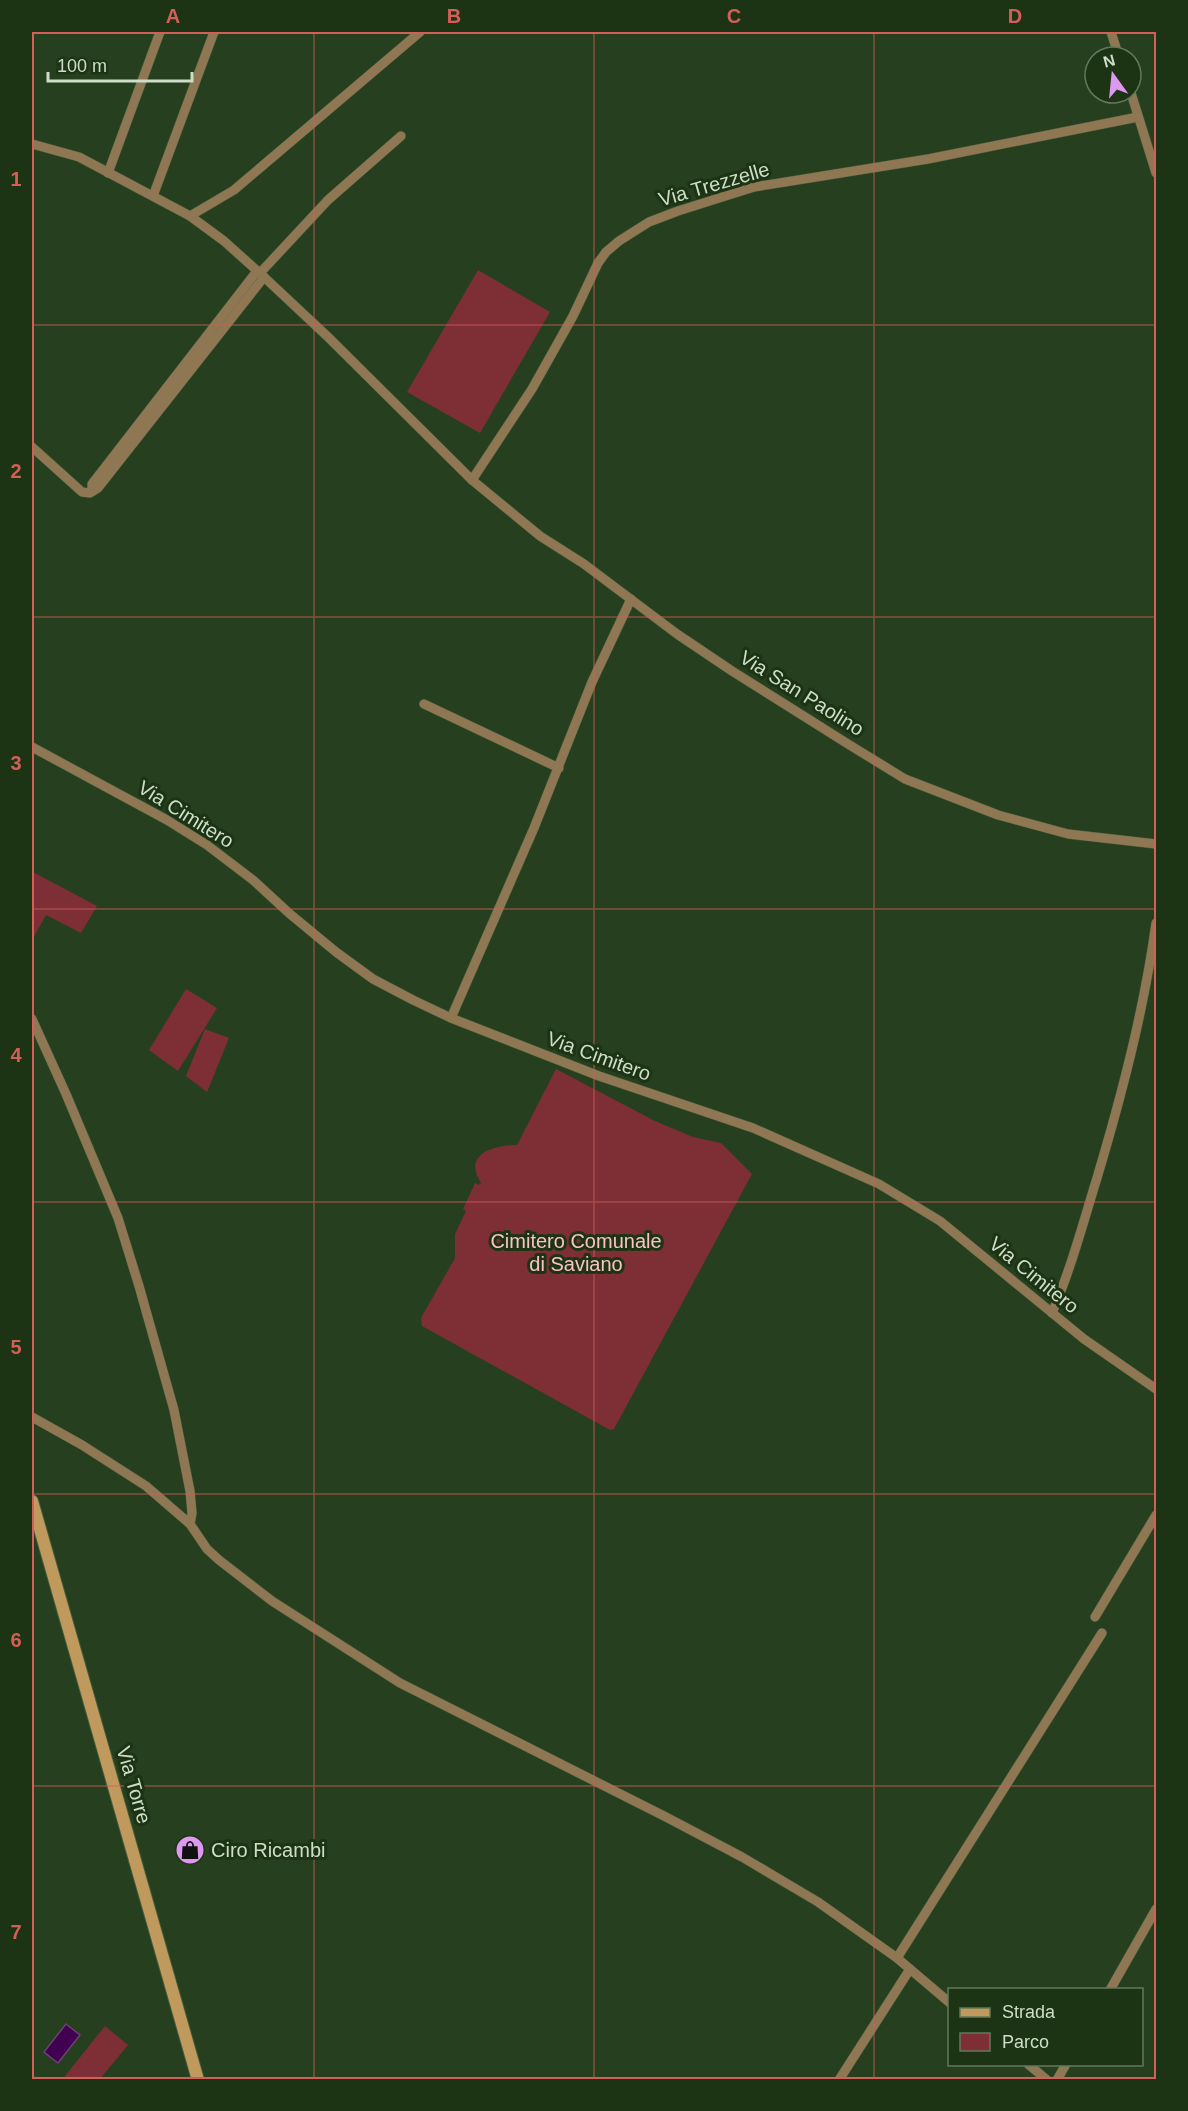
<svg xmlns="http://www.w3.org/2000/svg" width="1188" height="2111" font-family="Arial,sans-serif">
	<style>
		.green { fill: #7d2f35 }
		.water { fill: #410050; stroke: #6b4274; stroke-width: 1.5 }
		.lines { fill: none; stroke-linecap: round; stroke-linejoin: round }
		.street-casing { stroke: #445b3d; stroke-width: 10 }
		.secondary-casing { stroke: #445b3d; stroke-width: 14 }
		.street { stroke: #8e7752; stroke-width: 9 }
		.secondary { stroke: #c09a5d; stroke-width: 12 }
		.grid { fill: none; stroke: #d45e58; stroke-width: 1.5; stroke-opacity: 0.55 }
		.labels { text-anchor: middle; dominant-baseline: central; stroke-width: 6; stroke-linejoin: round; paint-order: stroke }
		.street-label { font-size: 20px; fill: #ceddc9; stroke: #1c3413 }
		.park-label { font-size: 20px; fill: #f9c1c1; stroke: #1c3413 }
		.poi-label { font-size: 20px; fill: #ceddc9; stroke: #1c3413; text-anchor: start }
		.neatline { fill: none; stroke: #d45e58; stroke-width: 2 }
		.grid-label { font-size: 20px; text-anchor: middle; font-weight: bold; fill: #d45e58 }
	</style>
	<rect width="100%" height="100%" fill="#263f1e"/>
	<!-- green -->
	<g class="green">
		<path d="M478,270L550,312L480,433L407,392Z"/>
		<path d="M33,872L97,906L81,933L46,915L32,940V875Z"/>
		<path d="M186,989L217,1008L178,1071L149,1050Z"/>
		<path d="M205,1029L229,1038L207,1092L186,1076Z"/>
		<path d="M556,1069L655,1121L693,1137L721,1143L752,1174L614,1429L610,1430L422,1326L421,1318L455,1258V1234L466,1211L463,1209L475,1183L479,1185L481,1183C462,1154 494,1145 517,1145Z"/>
		<path d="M105,2026L128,2045L100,2079H69L65,2076Z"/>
	</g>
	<!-- water -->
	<path class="water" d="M66,2024L80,2035L58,2063L44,2052Z"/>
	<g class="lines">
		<!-- street casing -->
		<g class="street-casing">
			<g id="street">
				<path d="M1111,32L1119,57"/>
				<path d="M1131,93L1156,173"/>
				<path d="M32,144L79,157L190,216L224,241L264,277L328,337L472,480L540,536L584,564L677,634L732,671L848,744L905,779L998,815L1068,834L1156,844"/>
				<path d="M108,173L160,32"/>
				<path d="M153,196L214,32"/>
				<path d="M190,216L234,190L420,32"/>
				<path d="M260,273L328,200L401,136"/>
				<path d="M32,447L82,492L90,493L98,488L264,277"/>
				<path d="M472,480L532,389L573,316L598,263L606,252L619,241L649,222L678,211L754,187L928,159L1138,117"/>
				<path d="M92,490V484L257,271"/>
				<path d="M424,704L559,768"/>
				<path d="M32,747L167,820L207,845L253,880L290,914L336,952L373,979L413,1000L451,1018L599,1076L753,1128L879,1184L940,1221L1084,1339L1156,1389"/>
				<path d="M451,1018L534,828L592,682L631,599"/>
				<path d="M32,1019L66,1094L118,1218L139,1286L174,1410L190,1491L192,1513L190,1524"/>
				<path d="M1052,1313C1071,1269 1083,1223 1097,1178C1122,1094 1144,1010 1156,923"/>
				<path d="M32,1417L82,1445L146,1486L190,1524L207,1549L219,1560L272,1601L400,1683L666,1817L742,1857L818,1902L897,1958L950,2003"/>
				<path d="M1095,1617L1156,1515"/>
				<path d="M897,1958L1102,1633"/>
				<path d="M1110,1990L1156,1909"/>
				<path d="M1028,2064L1047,2080"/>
				<path d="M839,2080L910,1969"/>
				<path d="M1057,2080L1066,2064"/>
			</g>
		</g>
		<!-- secondary casing -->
		<g class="secondary-casing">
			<path id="secondary" d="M32,1501L198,2080"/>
		</g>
		<!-- street -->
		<use href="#street" class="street"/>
		<!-- secondary -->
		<use href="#secondary" class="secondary"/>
	</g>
	<!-- grid -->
	<path class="grid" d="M314,32V2080M594,32V2080M874,32V2080M32,325H1156M32,617H1156M32,909H1156M32,1202H1156M32,1494H1156M32,1786H1156"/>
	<!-- icons -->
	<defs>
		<g id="shop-disc" transform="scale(1.5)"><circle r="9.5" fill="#de98f2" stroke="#1c3413"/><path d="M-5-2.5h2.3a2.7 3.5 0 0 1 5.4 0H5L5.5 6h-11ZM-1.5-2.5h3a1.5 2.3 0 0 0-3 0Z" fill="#111"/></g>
	</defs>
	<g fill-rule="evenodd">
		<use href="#shop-disc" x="190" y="1850"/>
	</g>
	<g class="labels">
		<!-- street labels -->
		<g class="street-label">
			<text transform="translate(714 184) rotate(-16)">Via Trezzelle</text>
			<text transform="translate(802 693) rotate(32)">Via San Paolino</text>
			<text transform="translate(186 814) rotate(32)">Via Cimitero</text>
			<text transform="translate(599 1056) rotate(20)">Via Cimitero</text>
			<text transform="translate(1034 1275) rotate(39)">Via Cimitero</text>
			<text transform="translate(134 1785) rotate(74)">Via Torre</text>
		</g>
		<!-- park labels -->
		<g class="park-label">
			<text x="576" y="1241">Cimitero Comunale<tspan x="576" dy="23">di Saviano</tspan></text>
		</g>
		<!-- poi labels -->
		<g class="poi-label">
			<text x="211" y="1850">Ciro Ricambi</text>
		</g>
	</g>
	<!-- border -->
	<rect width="1188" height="2111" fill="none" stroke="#1c3413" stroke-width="66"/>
	<!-- legend -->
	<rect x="948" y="1988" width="195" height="78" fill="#1c3413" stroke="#63785c" stroke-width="1.5"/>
	<rect x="960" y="2008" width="30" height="9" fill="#c09a5d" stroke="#63785c" stroke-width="1.5"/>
	<text x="1002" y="2018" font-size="18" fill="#ceddc9">Strada</text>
	<rect x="960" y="2033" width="30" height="18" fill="#7d2f35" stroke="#63785c" stroke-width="1.5"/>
	<text x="1002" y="2048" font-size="18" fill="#ceddc9">Parco</text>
	<!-- north arrow -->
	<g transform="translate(1113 75) rotate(345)"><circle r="28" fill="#1c3413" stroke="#63785c" stroke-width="1.5"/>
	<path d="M0-4.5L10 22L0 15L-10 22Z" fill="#de98f2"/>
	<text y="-9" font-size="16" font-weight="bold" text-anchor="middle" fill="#ceddc9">N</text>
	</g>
	<!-- scale -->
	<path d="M48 72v9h144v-9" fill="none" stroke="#ceddc9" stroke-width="3"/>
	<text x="57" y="72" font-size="18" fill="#ceddc9" stroke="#1c3413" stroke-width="4.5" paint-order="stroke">100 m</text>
	<rect x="33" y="33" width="1122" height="2045" class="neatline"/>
	<g class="grid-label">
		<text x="173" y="23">A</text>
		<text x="454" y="23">B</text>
		<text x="734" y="23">C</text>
		<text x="1015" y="23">D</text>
		<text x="16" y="186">1</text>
		<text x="16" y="478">2</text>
		<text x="16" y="770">3</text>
		<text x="16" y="1062">4</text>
		<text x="16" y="1354">5</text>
		<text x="16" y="1647">6</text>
		<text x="16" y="1939">7</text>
	</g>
</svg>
